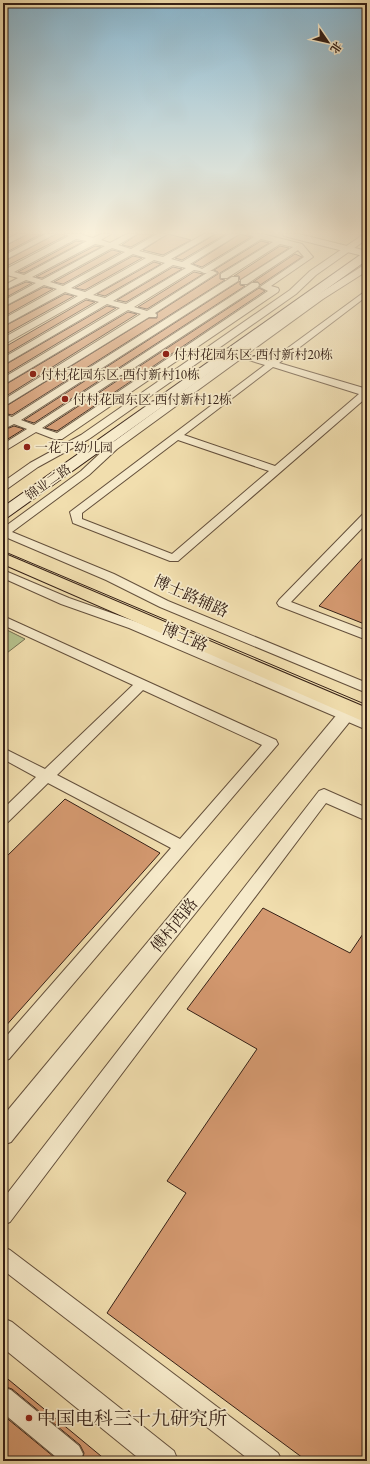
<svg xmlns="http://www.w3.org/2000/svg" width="370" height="1464" font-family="'EB Garamond','Noto Serif SC',serif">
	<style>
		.green { fill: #b6c28d; stroke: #767152 }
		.building { fill: #d49970; stroke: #352016 }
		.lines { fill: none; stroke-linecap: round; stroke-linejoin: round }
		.minor-casing { stroke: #64503c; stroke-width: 2 }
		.tertiary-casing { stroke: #64503c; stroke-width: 2 }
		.secondary-casing { stroke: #352016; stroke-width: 2 }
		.primary-casing { stroke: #352016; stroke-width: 2 }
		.minor { fill: #f6eaca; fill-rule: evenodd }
		.tertiary { fill: #f6eaca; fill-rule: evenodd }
		.secondary { fill: #f6eaca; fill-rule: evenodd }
		.primary { fill: #f1deae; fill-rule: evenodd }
		.tram { stroke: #352016; stroke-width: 1 }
		.poi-dot { fill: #8f2418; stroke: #f6eaca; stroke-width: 1.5 }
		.labels { text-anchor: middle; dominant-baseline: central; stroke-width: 3.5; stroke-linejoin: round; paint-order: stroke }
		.far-poi-label { font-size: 13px; fill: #352016; stroke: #f6eaca; text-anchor: start }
		.far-street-label { font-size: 13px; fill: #352016; stroke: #f6eaca }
		.street-label { font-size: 16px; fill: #352016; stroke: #f6eaca }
		.near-poi-label { font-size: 19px; fill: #352016; stroke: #f6eaca; text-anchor: start }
	</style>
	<rect width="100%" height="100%" fill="#f1deae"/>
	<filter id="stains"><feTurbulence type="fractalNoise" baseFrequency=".005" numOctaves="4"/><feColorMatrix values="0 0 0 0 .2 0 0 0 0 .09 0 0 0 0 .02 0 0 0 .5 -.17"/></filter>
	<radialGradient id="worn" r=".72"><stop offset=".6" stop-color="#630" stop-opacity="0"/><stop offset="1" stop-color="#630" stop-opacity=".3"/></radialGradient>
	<!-- green -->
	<path class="green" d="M3,628L25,639L3,656Z"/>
	<!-- building -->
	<g class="building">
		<path d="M28,234H41L3,254V247Z"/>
		<path d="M56,234H63L65,236L3,268V262Z"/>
		<path d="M138,234H154L131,247L122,245Z"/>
		<path d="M168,234L191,240L163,255L143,250Z"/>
		<path d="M216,234H226L182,260L175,258Z"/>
		<path d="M240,234L251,237L202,267L193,264Z"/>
		<path d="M76,241L83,242L24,273L18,272Z"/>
		<path d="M261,241L269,243L220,273V279L225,280L12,415L3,413V408L149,318H157V313L218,274V272L214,270Z"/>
		<path d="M95,246L101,247L42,278L36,277Z"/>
		<path d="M280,246L289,248L240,280L239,276H234Z"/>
		<path d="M112,250L121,252L63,284L54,282Z"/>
		<path d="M295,254L302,257L260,285L258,282H253Z"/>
		<path d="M133,256L142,258L85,290L75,288Z"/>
		<path d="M154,262L161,264L105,296L97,294Z"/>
		<path d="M173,267L182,269L126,302L117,300Z"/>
		<path d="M194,272L203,274L147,309L138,307Z"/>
		<path d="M240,281V285L245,286L34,423L24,420Z"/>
		<path d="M26,282L32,283L3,299V292Z"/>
		<path d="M44,287L53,289L3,317V308Z"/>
		<path d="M259,288L265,291L57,431L45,428Z"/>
		<path d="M65,294L74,296L6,334L3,333V327Z"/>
		<path d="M86,300L95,302L3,356V348Z"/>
		<path d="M107,306L116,308L3,376V366Z"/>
		<path d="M128,312L137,314L3,398V386Z"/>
		<path d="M14,426L24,429L3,442V427L9,428Z"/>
		<path d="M367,553V625L319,606Z"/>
		<path d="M65,799L160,853L3,1029V860Z"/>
		<path d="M263,908L350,953L367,928V1461H307L107,1313L186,1193L167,1181L257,1049L187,1009Z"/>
		<path d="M3,1375L107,1461H82L84,1453L80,1445L12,1389L3,1386Z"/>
		<path d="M3,1415L54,1457L53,1461H3Z"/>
	</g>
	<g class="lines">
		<!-- minor casing -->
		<g class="minor-casing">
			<g id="minor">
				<path d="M17,234H27L3,246V241Z"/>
				<path d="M45,234H55L3,261V256Z"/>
				<path d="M64,234H83L82,235L93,238L101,234H111L101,240L110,243L127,234H137L118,245L131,249L157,234H167L139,251L163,257L204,234H214L171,259L182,262L229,234H239L190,264L202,269L254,237L248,234H262L302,244L313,257L271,286L278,288L279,290L278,292L62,439H54L36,432L3,452V444L27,429L14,424L8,427L4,426L3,424L5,421L3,420V414L12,417L232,277H238V281L21,420L34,425L252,283H258L259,285L258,287L42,428L57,433L268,291L260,287L304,257L298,250L247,284H241V280L293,247L280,244L227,278H221V274L273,242L261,239L207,273H204L200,271L194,270L134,307L147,311L210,271H213L217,273L155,313L157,315L156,317H149L3,407V400L141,314L128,310L3,385V378L120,308L107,304L3,365V358L99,302L86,298L3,345V338L78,296L65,292L3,326V319L57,289L44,285L3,307V301L36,283L26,280L3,291V286L18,278L7,275L3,276V269H6L69,236ZM76,239L87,241L24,275L14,272ZM95,244L105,246L42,280L32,277ZM112,248L125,252L63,286L50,282ZM133,254L146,258L85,292L71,288ZM154,260L165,263L105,298L93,295ZM173,265L186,268L126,304L113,301Z"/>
				<path d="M364,234H367V239L316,275L296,294L89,439L38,467L7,489L3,490V482L30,463L81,435L290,290L310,271Z"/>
				<path d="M364,265H367V271L323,299L247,354L270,361L367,290V296L279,363L367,389V397L178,561H170L73,523L70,512L265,365L242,358L117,449L89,475L12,532L114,574L168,601L367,683V693L160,607L106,580L3,536V528L81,471L109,445L233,355L230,353L232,351H239L317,295ZM273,367L359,394L275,466L184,435ZM178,440L269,471L172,554L82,519V513Z"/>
				<path d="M367,513V523L291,602L367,631V640L279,606L277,603L279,600L363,514Z"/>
				<path d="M3,570L69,598L137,622L367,719V730L129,628L61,604L3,578Z"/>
				<path d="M3,616L276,740L278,744L9,1059L3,1061V1040L171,848L48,783L8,822L3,824V809L36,777L3,759V748L45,769L133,685L3,625ZM143,690L262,745L180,839L57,775Z"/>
				<path d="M324,789L367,808V821L326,803L10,1222L3,1225V1199L319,791Z"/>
				<path d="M3,1247L10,1250L278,1453L282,1461H251L3,1270Z"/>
				<path d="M3,1387L11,1390L79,1446L83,1454L80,1461H54L56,1457L3,1413Z"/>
			</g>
		</g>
		<!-- tertiary casing -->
		<g class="tertiary-casing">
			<g id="tertiary">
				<path d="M283,234H299L367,251V257L284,236Z"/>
				<path d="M345,710L351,712L353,716L351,720L11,1142L3,1145V1116L339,712Z"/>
				<path d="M3,1318L12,1322L174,1451L178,1461H142L3,1348Z"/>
			</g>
		</g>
		<!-- secondary casing -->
		<g class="secondary-casing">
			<path id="secondary" d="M367,252V260L8,517L3,519V507L363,253Z"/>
		</g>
		<!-- primary casing -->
		<g class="primary-casing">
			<path id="primary" d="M3,553L367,708V723L3,564Z"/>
		</g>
		<!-- minor -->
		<use href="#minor" class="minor"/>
		<!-- tertiary -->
		<use href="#tertiary" class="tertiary"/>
		<!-- secondary -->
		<use href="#secondary" class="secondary"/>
		<!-- primary -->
		<use href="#primary" class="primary"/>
		<!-- tram -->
		<path class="tram" d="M3,551L367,705"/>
	</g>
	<!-- sky -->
	<linearGradient id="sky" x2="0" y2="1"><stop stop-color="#89b7d0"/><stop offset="0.53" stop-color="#f9f0db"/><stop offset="1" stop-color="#f9f0db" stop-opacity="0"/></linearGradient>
	<rect width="370" height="439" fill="url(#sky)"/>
	<!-- markers -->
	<g class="poi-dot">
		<circle cx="166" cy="354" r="4"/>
		<circle cx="33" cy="374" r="4"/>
		<circle cx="65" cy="399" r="4"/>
		<circle cx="27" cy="447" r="4"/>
		<circle cx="29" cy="1418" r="4"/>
	</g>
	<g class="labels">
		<!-- far-poi labels -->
		<g class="far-poi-label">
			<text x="174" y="354">付村花园东区-西付新村20栋</text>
			<text x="41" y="374">付村花园东区-西付新村10栋</text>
			<text x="73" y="399">付村花园东区-西付新村12栋</text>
			<text x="35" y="447">一花丁幼儿园</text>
		</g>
		<!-- far-street labels -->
		<g class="far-street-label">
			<text transform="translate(48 482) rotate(-35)">锦业二路</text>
		</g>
		<!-- street labels -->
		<g class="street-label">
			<text transform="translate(191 596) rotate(24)">博士路辅路</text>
			<text transform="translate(185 637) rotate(23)">博士路</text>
			<text transform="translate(174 925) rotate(-51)">傅村西路</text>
		</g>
		<!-- near-poi labels -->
		<g class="near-poi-label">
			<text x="37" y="1418">中国电科三十九研究所</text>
		</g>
	</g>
	<!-- margin -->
	<rect width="370" height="1464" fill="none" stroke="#f1deae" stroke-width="16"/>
	<rect x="4" y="4" width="362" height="1456" fill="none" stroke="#352016" stroke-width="2"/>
	<rect x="8" y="8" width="354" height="1448" fill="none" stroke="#352016"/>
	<!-- north arrow -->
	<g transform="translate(328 42) rotate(124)" stroke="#f6eaca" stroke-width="3" paint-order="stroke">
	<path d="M0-3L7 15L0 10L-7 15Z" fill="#352016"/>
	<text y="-6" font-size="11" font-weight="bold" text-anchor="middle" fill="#352016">北</text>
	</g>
	<rect width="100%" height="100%" filter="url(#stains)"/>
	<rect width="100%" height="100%" fill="url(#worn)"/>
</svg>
